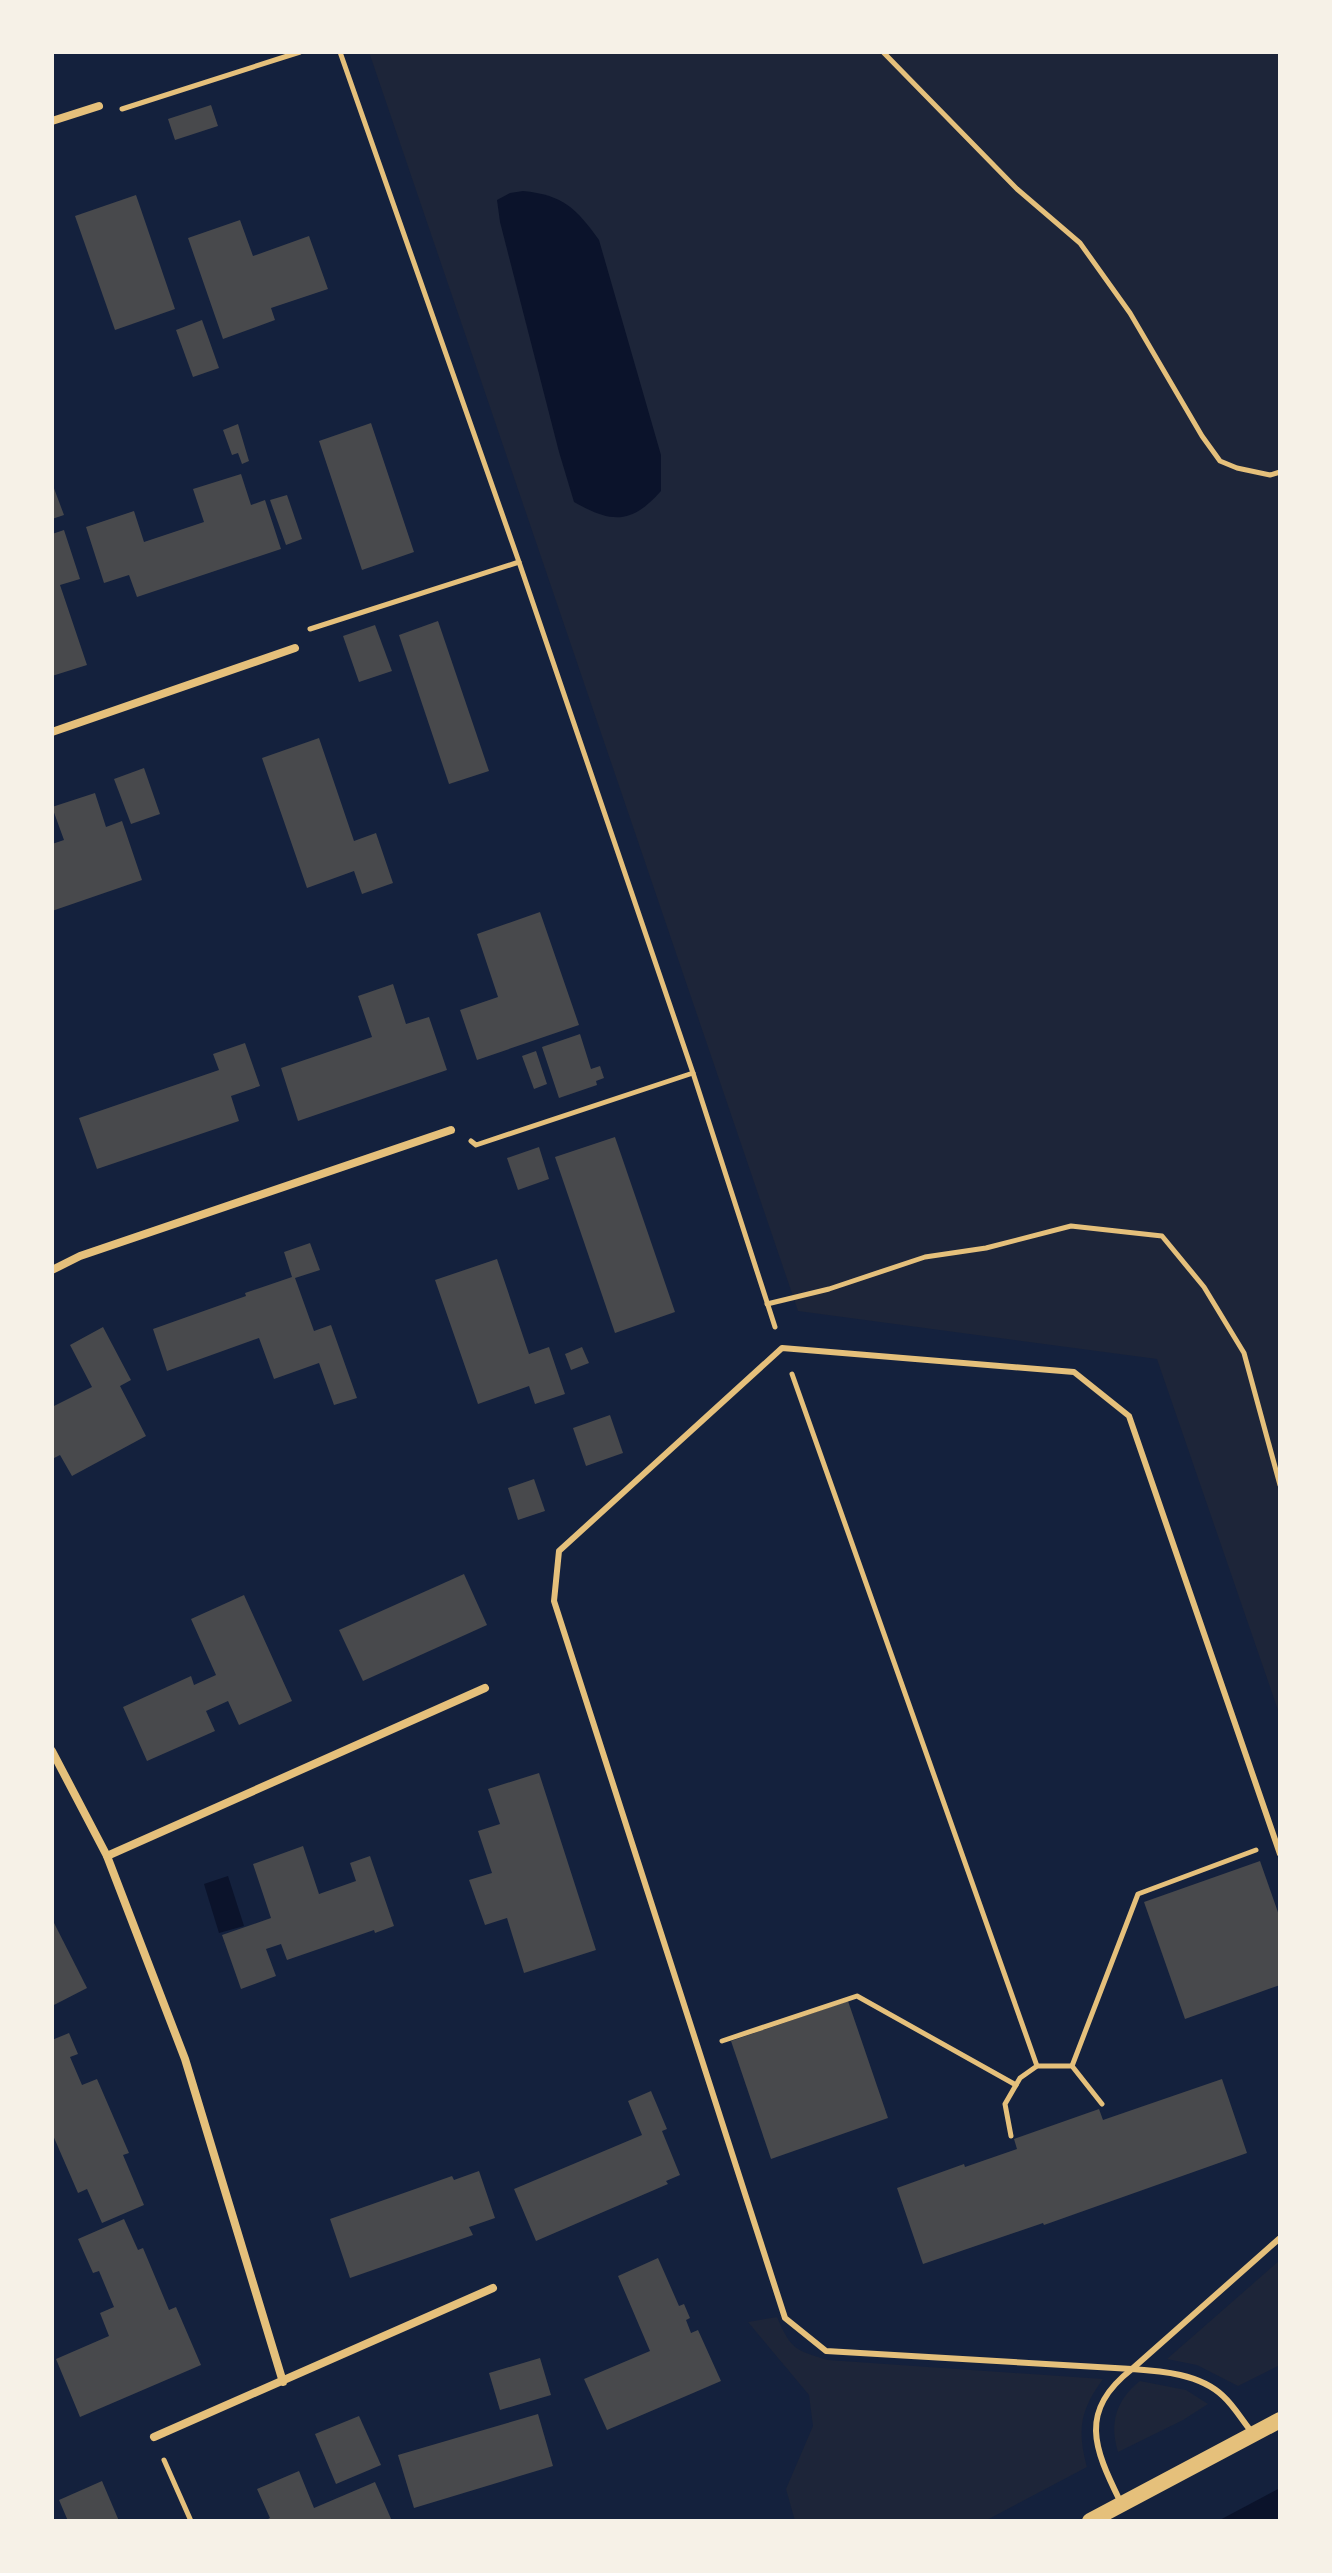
<svg xmlns="http://www.w3.org/2000/svg" width="1332" height="2573" font-family="'Source Sans 3',sans-serif">
	<style>
		.green { fill: #1d2539 }
		.water { fill: #0b132b }
		.building { fill: #48494c }
		.lines { fill: none; stroke-linecap: round; stroke-linejoin: round }
		.path { stroke: #e5c07b; stroke-width: 5 }
		.service { stroke: #e5c07b; stroke-width: 6 }
		.minor { stroke: #e5c07b; stroke-width: 8 }
		.secondary { stroke: #e5c07b; stroke-width: 16 }
	</style>
	<rect width="100%" height="100%" fill="#14213d"/>
	<!-- green -->
	<g class="green">
		<path d="M369,52H1280V1716L1157,1359L798,1311Z"/>
		<path d="M1280,2260V2365L1238,2386L1197,2365L1167,2359Z"/>
		<path d="M777,2317C791,2349 794,2350 828,2360L1103,2379C1080,2411 1077,2429 1087,2467L985,2521H795L786,2489L813,2426L809,2395L748,2322Z"/>
		<path d="M1140,2381L1186,2390L1208,2404L1183,2420L1118,2452C1109,2423 1116,2400 1140,2381Z"/>
	</g>
	<!-- water -->
	<g class="water">
		<path d="M523,191C563,195 576,208 599,240L661,455V491C631,525 611,523 574,502L559,452L500,222L497,200L510,193Z"/>
		<path d="M228,1876L244,1926L219,1933L204,1884Z"/>
		<path d="M1280,2488V2521H1218Z"/>
	</g>
	<!-- building -->
	<g class="building">
		<path d="M211,105L218,126L175,140L168,119Z"/>
		<path d="M136,195L175,309L115,330L75,216Z"/>
		<path d="M240,220L253,256L309,236L328,289L271,308L275,320L223,339L188,238Z"/>
		<path d="M202,320L219,368L193,377L176,330Z"/>
		<path d="M371,423L414,552L362,570L319,441Z"/>
		<path d="M238,424L249,461L242,464L238,453L232,455L223,430Z"/>
		<path d="M241,474L251,505L265,500L281,549L137,597L129,575L104,583L86,527L134,511L144,542L204,522L193,489Z"/>
		<path d="M52,483L64,515L52,519Z"/>
		<path d="M287,495L302,539L286,545L270,500Z"/>
		<path d="M64,530L80,579L60,585L87,665L52,676V534Z"/>
		<path d="M438,621L489,771L449,784L399,635Z"/>
		<path d="M375,625L392,671L359,682L343,636Z"/>
		<path d="M319,738L354,841L376,833L393,883L362,894L354,871L307,888L262,758Z"/>
		<path d="M144,768L160,814L131,824L114,779Z"/>
		<path d="M95,793L106,827L122,821L142,880L52,911V844L64,840L52,807Z"/>
		<path d="M540,912L579,1025L477,1060L460,1010L498,997L477,934Z"/>
		<path d="M393,984L406,1024L429,1017L447,1070L298,1121L281,1068L372,1037L358,996Z"/>
		<path d="M580,1034L591,1069L600,1066L604,1078L596,1081L597,1085L559,1098L542,1047Z"/>
		<path d="M245,1043L260,1086L231,1096L239,1121L97,1169L79,1118L219,1070L213,1054Z"/>
		<path d="M536,1051L547,1084L534,1089L522,1056Z"/>
		<path d="M615,1137L675,1312L615,1333L555,1157Z"/>
		<path d="M539,1147L549,1179L518,1190L507,1158Z"/>
		<path d="M310,1243L320,1270L295,1278L314,1331L331,1325L357,1398L334,1405L319,1363L274,1379L259,1338L167,1371L153,1329L246,1296L245,1293L292,1277L284,1252Z"/>
		<path d="M497,1259L529,1354L549,1347L565,1394L535,1404L529,1386L478,1404L435,1280Z"/>
		<path d="M103,1327L131,1380L120,1386L146,1436L72,1476L60,1455L52,1459V1407L92,1387L70,1345Z"/>
		<path d="M582,1347L589,1363L571,1370L565,1354Z"/>
		<path d="M610,1415L623,1453L586,1466L573,1428Z"/>
		<path d="M534,1479L545,1511L518,1520L508,1488Z"/>
		<path d="M464,1574L487,1625L363,1681L339,1630Z"/>
		<path d="M244,1595L292,1701L239,1725L228,1701L206,1711L215,1731L147,1761L123,1707L191,1676L194,1685L216,1675L191,1619Z"/>
		<path d="M539,1773L596,1950L524,1973L507,1918L485,1925L469,1880L492,1873L478,1831L500,1824L488,1789Z"/>
		<path d="M303,1846L319,1894L356,1881L350,1863L370,1856L394,1926L375,1933L374,1930L287,1960L281,1944L266,1949L276,1976L241,1989L222,1935L271,1918L253,1864Z"/>
		<path d="M1260,1861L1280,1918V1985L1185,2019L1144,1902Z"/>
		<path d="M52,1919L87,1988L52,2006Z"/>
		<path d="M848,2001L888,2118L771,2159L731,2041Z"/>
		<path d="M69,2033L78,2054L70,2057L82,2085L97,2079L129,2153L123,2155L144,2205L102,2223L87,2189L78,2193L52,2133V2040Z"/>
		<path d="M1222,2079L1247,2153L1044,2225L1043,2223L923,2264L897,2188L964,2164L965,2167L1017,2149L1014,2139L1099,2109L1103,2120Z"/>
		<path d="M651,2091L667,2129L662,2131L680,2175L666,2181L668,2184L536,2241L514,2189L642,2135L628,2101Z"/>
		<path d="M479,2171L495,2218L469,2227L473,2235L350,2278L330,2219L452,2176L454,2180Z"/>
		<path d="M124,2219L138,2250L143,2248L169,2310L176,2307L201,2365L80,2417L56,2359L109,2336L100,2313L114,2307L99,2271L93,2273L78,2239Z"/>
		<path d="M658,2258L679,2306L684,2304L690,2318L686,2320L691,2333L698,2330L721,2381L607,2430L584,2379L650,2351L618,2276Z"/>
		<path d="M540,2358L551,2395L500,2410L489,2373Z"/>
		<path d="M538,2414L553,2466L414,2508L398,2455Z"/>
		<path d="M359,2416L381,2465L336,2484L315,2434Z"/>
		<path d="M299,2471L314,2508L375,2482L392,2521H264L270,2518L257,2489Z"/>
		<path d="M102,2481L119,2521H68L59,2500Z"/>
	</g>
	<g class="lines">
		<!-- path -->
		<g class="path">
			<path d="M340,52L519,562L693,1073L775,1327"/>
			<path d="M883,52L1017,189L1080,243L1130,313L1202,436L1220,461L1237,468L1270,475L1280,472"/>
			<path d="M122,109L300,52"/>
			<path d="M310,629L519,562"/>
			<path d="M471,1141L476,1145L693,1073"/>
			<path d="M767,1304L829,1289L925,1257L986,1248L1071,1226L1162,1236L1204,1287L1244,1353L1280,1485"/>
			<path d="M792,1374L1037,2066"/>
			<path d="M722,2041L857,1996L1016,2085"/>
			<path d="M1072,2066L1138,1894L1256,1850"/>
			<path d="M1011,2136L1005,2104L1020,2078L1037,2066H1072L1102,2104"/>
			<path d="M164,2460L191,2521"/>
		</g>
		<!-- service -->
		<g class="service">
			<path d="M1280,1854L1129,1416L1074,1372L782,1348L559,1551L554,1601L785,2318L826,2351L1132,2369L1280,2238"/>
			<path d="M1120,2501C1094,2448 1078,2411 1132,2369C1162,2371 1200,2374 1223,2396C1234,2406 1242,2420 1251,2431"/>
		</g>
		<!-- minor -->
		<g class="minor">
			<path d="M52,121L99,106"/>
			<path d="M52,732L295,648"/>
			<path d="M52,1270L80,1256L451,1130"/>
			<path d="M52,1751L107,1856L185,2059L283,2382"/>
			<path d="M107,1856L485,1688"/>
			<path d="M154,2437L493,2288"/>
		</g>
		<!-- secondary -->
		<path class="secondary" d="M1090,2521L1280,2420"/>
	</g>
	<!-- border -->
	<rect width="1332" height="2573" fill="none" stroke="#f6f1e7" stroke-width="108"/>
</svg>
